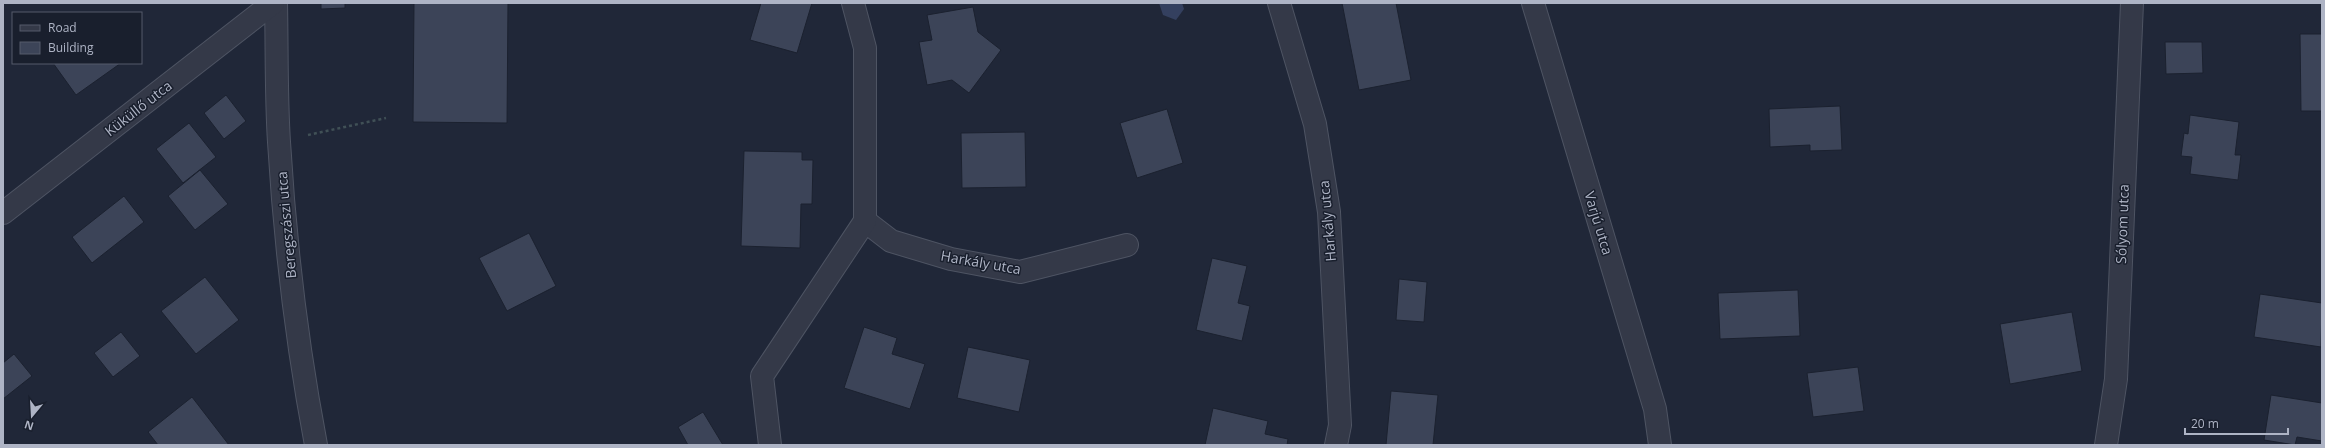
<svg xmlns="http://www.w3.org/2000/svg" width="2325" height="448" font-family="'Open Sans',sans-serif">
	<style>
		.water { fill: #34405f }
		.building { fill: #3c4458; stroke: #1b212f }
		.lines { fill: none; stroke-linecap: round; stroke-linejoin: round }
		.minor-casing { stroke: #4e5463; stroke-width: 24 }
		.path { stroke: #405056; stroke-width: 2.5; stroke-dasharray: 3 3; stroke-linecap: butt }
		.minor { stroke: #343948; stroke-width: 22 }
		.labels { text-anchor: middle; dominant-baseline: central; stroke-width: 3; stroke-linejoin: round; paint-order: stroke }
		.street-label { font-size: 14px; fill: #aeb4c5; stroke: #191f2d }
	</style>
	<rect width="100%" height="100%" fill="#202738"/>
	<!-- water -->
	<path class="water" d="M1159,3H1182L1184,9L1176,20L1163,15Z"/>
	<!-- building -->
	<g class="building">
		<path d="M321,3H345V8L321,9Z"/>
		<path d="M414,3H508L507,123L413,122Z"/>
		<path d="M761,3H812L797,53L750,40Z"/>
		<path d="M1342,3H1396L1411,80L1359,90Z"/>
		<path d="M973,7L978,32L1001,50L969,93L952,80L927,85L919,42L932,40L927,15Z"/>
		<path d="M2300,34H2322V111H2301Z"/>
		<path d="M2165,42H2202L2203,73L2166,74Z"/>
		<path d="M53,63H121L76,95Z"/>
		<path d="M226,95L246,121L224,139L204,113Z"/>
		<path d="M1840,106L1842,150L1810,151V145L1770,147L1769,109Z"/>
		<path d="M1167,109L1183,163L1137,178L1120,123Z"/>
		<path d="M2190,115L2239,122L2235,155H2241L2238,180L2190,174L2192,157L2181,156L2184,133L2188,134Z"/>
		<path d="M189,123L216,157L183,183L156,149Z"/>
		<path d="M1025,132L1026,187L962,188L961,133Z"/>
		<path d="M744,151L802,152V160H813L812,204H801L800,248L741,246Z"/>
		<path d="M200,170L228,204L195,230L168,196Z"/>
		<path d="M124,196L144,222L92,263L72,237Z"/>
		<path d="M529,233L556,286L507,311L479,258Z"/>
		<path d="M1212,258L1247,266L1238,303L1250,306L1242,341L1196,330Z"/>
		<path d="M205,277L239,320L196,354L161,311Z"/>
		<path d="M1399,279L1427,282L1424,322L1396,320Z"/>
		<path d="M1798,290L1800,336L1720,339L1718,293Z"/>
		<path d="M2260,294L2322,303L2321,347L2254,337Z"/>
		<path d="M2072,312L2082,371L2010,384L2000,324Z"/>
		<path d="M864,327L897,338L892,354L925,364L910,409L844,388Z"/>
		<path d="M121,332L140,356L113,377L94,353Z"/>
		<path d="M968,347L1030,360L1019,412L957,398Z"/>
		<path d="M14,354L32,376L3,399V363Z"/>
		<path d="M1858,367L1864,411L1813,417L1807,373Z"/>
		<path d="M1391,391L1438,395L1433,445H1386Z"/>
		<path d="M2271,395L2322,403V441L2297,437L2295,445L2264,440Z"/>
		<path d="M192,397L229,445H158L148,432Z"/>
		<path d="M1213,408L1268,421L1265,434L1288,439L1287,445H1205Z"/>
		<path d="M703,412L723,445H688L678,427Z"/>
	</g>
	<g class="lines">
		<!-- minor casing -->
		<g class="minor-casing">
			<g id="minor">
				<path d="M276,3C277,49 276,96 279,142C285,243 297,345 316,445"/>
				<path d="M1279,3L1315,124L1329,212L1340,425L1336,445"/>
				<path d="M1533,3L1655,409L1660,445"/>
				<path d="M3,213L273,3"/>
				<path d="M865,221L891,241L951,259L1020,272L1127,245"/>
				<path d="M770,445L762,376L865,221V48L853,3"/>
				<path d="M2106,445L2116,379L2132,3"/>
			</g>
		</g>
		<!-- path -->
		<path class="path" d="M308,135L386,118"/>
		<!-- minor -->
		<use href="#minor" class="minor"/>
	</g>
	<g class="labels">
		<!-- street labels -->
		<g class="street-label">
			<text transform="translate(138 108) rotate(-38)">Küküllő utca</text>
			<text transform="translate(1327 221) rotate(-95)">Harkály utca</text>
			<text transform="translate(1599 223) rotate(73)">Varjú utca</text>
			<text transform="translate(2122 224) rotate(-88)">Sólyom utca</text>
			<text transform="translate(286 225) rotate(-95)">Beregszászi utca</text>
			<text transform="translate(981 262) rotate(10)">Harkály utca</text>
		</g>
	</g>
	<!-- border -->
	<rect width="2325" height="448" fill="none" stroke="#aeb4c5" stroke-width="8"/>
	<!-- legend -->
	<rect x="12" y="12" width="130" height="52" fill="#191f2d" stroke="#555b6a"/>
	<rect x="20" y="25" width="20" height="6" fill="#343948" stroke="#555b6a"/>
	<text x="48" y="32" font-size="12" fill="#aeb4c5">Road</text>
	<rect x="20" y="42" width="20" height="12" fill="#3c4458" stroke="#555b6a"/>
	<text x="48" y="52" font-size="12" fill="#aeb4c5">Building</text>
	<!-- north arrow -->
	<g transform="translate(32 416) rotate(198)" stroke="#191f2d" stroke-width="3" paint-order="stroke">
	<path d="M0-3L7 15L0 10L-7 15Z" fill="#aeb4c5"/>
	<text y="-6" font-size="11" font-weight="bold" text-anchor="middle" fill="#aeb4c5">N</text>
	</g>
	<!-- scale -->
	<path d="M2185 428v6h103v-6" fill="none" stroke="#aeb4c5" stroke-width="2"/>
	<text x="2191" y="428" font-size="12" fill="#aeb4c5" stroke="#191f2d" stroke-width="3" paint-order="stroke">20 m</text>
</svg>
